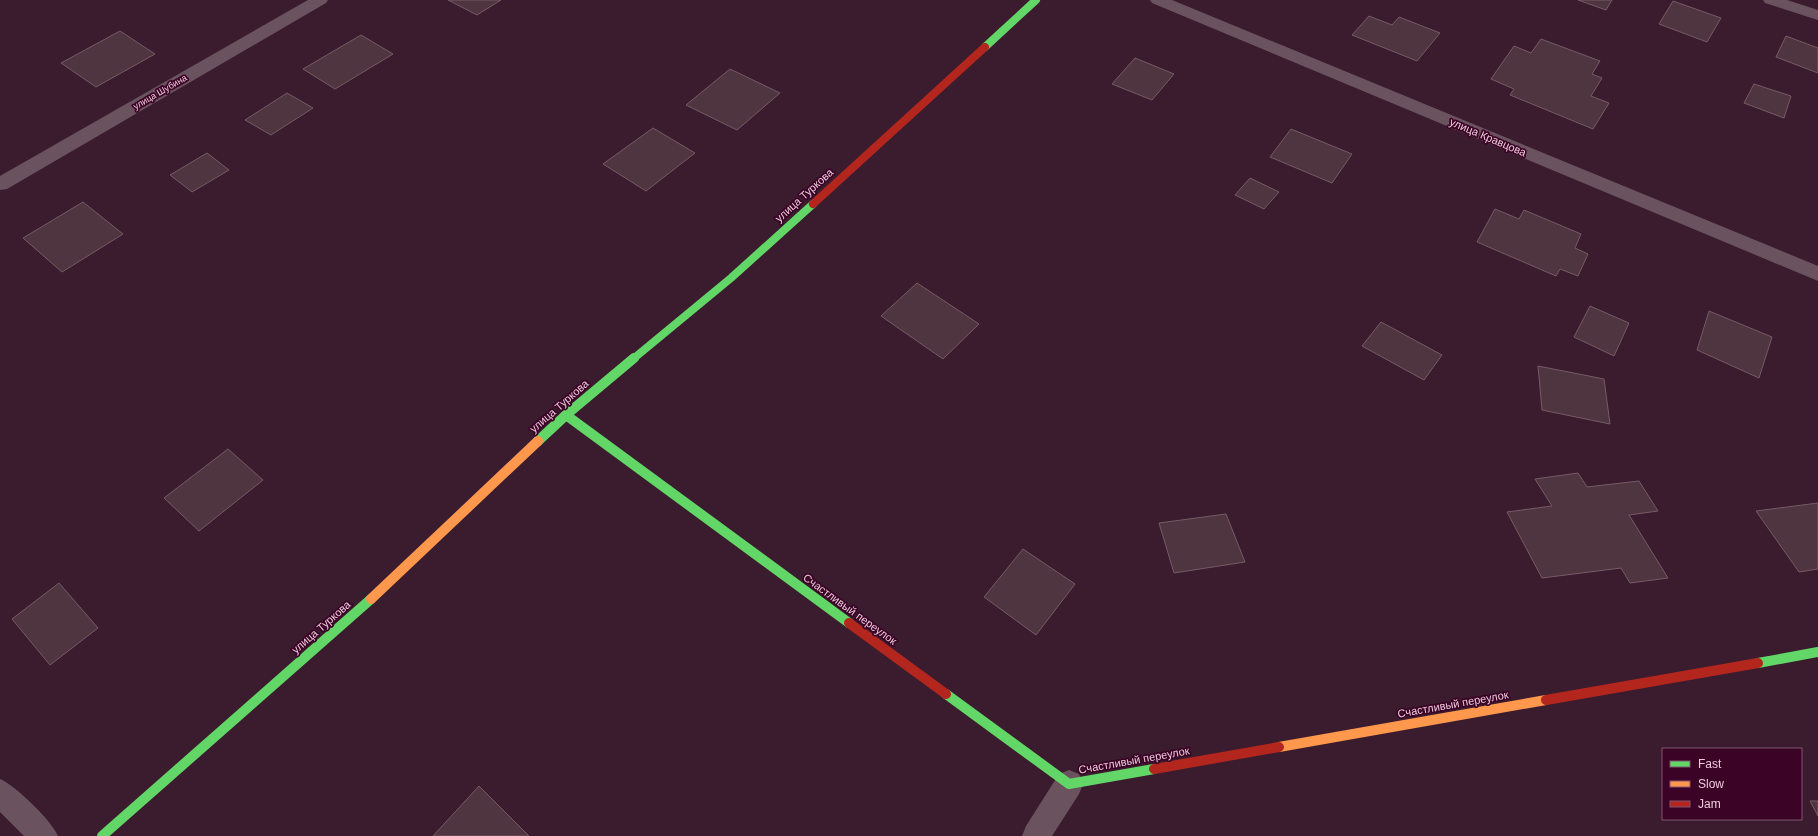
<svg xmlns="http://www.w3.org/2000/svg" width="1818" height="836" font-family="Helvetica,sans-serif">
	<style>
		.building { fill: #4f3540; stroke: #765b66 }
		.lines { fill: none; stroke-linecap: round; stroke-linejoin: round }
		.street { fill: #6a535f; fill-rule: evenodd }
		.fast-far1 { stroke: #63d668; stroke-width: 8 }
		.fast { stroke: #63d668; stroke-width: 10 }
		.slow { stroke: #ff974d; stroke-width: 10 }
		.jam-far1 { stroke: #b3261e; stroke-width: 8 }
		.jam { stroke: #b3261e; stroke-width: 10 }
		.labels { text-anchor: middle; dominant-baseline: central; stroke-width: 3.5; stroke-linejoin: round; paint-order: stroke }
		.far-street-label { font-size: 9px; fill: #eecadb; stroke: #3b0427 }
		.street-label { font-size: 11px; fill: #eecadb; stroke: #3b0427 }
	</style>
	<rect width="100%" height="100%" fill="#3a1c2e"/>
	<!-- building -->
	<g class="building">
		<path d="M448,0H501L477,15Z"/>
		<path d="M1578,0H1612L1606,10Z"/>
		<path d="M1673,1L1721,18L1707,42L1659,24Z"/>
		<path d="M1369,16L1392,25L1399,17L1440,33L1417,61L1352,35Z"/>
		<path d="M120,31L155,54L96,87L61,63Z"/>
		<path d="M361,35L393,54L335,89L303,69Z"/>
		<path d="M1786,36L1818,48V73L1776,57Z"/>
		<path d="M1541,39L1600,61L1592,74L1602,78L1591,96L1609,103L1593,129L1510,95L1514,89L1491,79L1514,46L1531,53Z"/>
		<path d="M1135,58L1174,74L1152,100L1112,84Z"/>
		<path d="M730,69L780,93L737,130L686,105Z"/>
		<path d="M1754,84L1791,96L1784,118L1744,103Z"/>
		<path d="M287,93L313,108L271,135L245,120Z"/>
		<path d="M653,128L695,153L646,191L603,164Z"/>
		<path d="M1291,129L1352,154L1332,183L1270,157Z"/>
		<path d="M207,153L229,170L192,192L170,175Z"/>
		<path d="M1250,178L1279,192L1264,209L1235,195Z"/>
		<path d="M83,202L123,234L62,272L23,238Z"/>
		<path d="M1495,209L1519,219L1524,210L1581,234L1575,248L1588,254L1578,276L1560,269L1556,276L1477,242Z"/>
		<path d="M917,283L979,324L943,359L881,316Z"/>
		<path d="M1590,306L1629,323L1614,356L1574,337Z"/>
		<path d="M1709,311L1772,337L1759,378L1697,350Z"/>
		<path d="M1381,322L1442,355L1424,380L1362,346Z"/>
		<path d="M1538,366L1604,379L1610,424L1542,410Z"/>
		<path d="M228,449L263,480L199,531L164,498Z"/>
		<path d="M1578,473L1587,487L1639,481L1658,511L1629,515L1668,578L1630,583L1621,568L1542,578L1507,512L1552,506L1535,479Z"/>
		<path d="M1818,503V569L1799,572L1756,511Z"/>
		<path d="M1226,514L1245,562L1174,573L1159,523Z"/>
		<path d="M1023,549L1075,584L1036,635L984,597Z"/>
		<path d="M59,583L98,628L50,665L12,619Z"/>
		<path d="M479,786L529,836H433Z"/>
		<path d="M1810,801H1818V816Z"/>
	</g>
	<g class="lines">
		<!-- street -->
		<g class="street">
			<path d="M308,0H328L326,3L7,189L0,190V176Z"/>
			<path d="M1150,0H1172L1818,266V281L1152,3Z"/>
			<path d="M1763,0H1787L1818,10V20L1765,3Z"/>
			<path d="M1069,770L1079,774L1083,784L1079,794L1052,836H1022L1026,826L1059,774Z"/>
			<path d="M0,779C16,786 51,820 58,836H24L0,812Z"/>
		</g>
		<!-- fast-far1 -->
		<g class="fast-far1">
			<path d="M985,47L1036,0"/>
			<path d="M633,359L731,278L813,204"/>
		</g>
		<!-- fast -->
		<g class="fast">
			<path d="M566,415L849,623"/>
			<path d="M538,441L566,415L634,358"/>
			<path d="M1758,663L1818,652"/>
			<path d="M946,694L1069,784L1154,769"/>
			<path d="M102,836L371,599"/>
		</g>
		<!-- slow -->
		<g class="slow">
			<path d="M371,599L538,441"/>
			<path d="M1279,747L1546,700"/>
		</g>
		<!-- jam-far1 -->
		<path class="jam-far1" d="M813,204L985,47"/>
		<!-- jam -->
		<g class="jam">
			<path d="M849,623L946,694"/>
			<path d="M1546,700L1758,663"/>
			<path d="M1154,769L1279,747"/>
		</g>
	</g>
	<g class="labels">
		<!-- far-street labels -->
		<g class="far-street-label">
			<text transform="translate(160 92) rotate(-30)">улица Шубина</text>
		</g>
		<!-- street labels -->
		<g class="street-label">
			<text transform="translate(1488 137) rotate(23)">улица Кравцова</text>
			<text transform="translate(804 195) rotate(-42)">улица Туркова</text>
			<text transform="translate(559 406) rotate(-41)">улица Туркова</text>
			<text transform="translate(850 609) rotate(36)">Счастливый переулок</text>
			<text transform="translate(321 627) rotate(-41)">улица Туркова</text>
			<text transform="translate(1453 704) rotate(-10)">Счастливый переулок</text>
			<text transform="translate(1134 760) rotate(-10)">Счастливый переулок</text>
		</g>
	</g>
	<!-- legend -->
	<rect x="1662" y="748" width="140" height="72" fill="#3b0427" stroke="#83536f"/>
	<rect x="1670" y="761" width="20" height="6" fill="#63d668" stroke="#83536f"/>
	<text x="1698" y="768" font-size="12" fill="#eecadb">Fast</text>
	<rect x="1670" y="781" width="20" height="6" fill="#ff974d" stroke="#83536f"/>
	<text x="1698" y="788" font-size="12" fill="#eecadb">Slow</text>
	<rect x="1670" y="801" width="20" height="6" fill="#b3261e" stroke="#83536f"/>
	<text x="1698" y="808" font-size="12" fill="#eecadb">Jam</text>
</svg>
